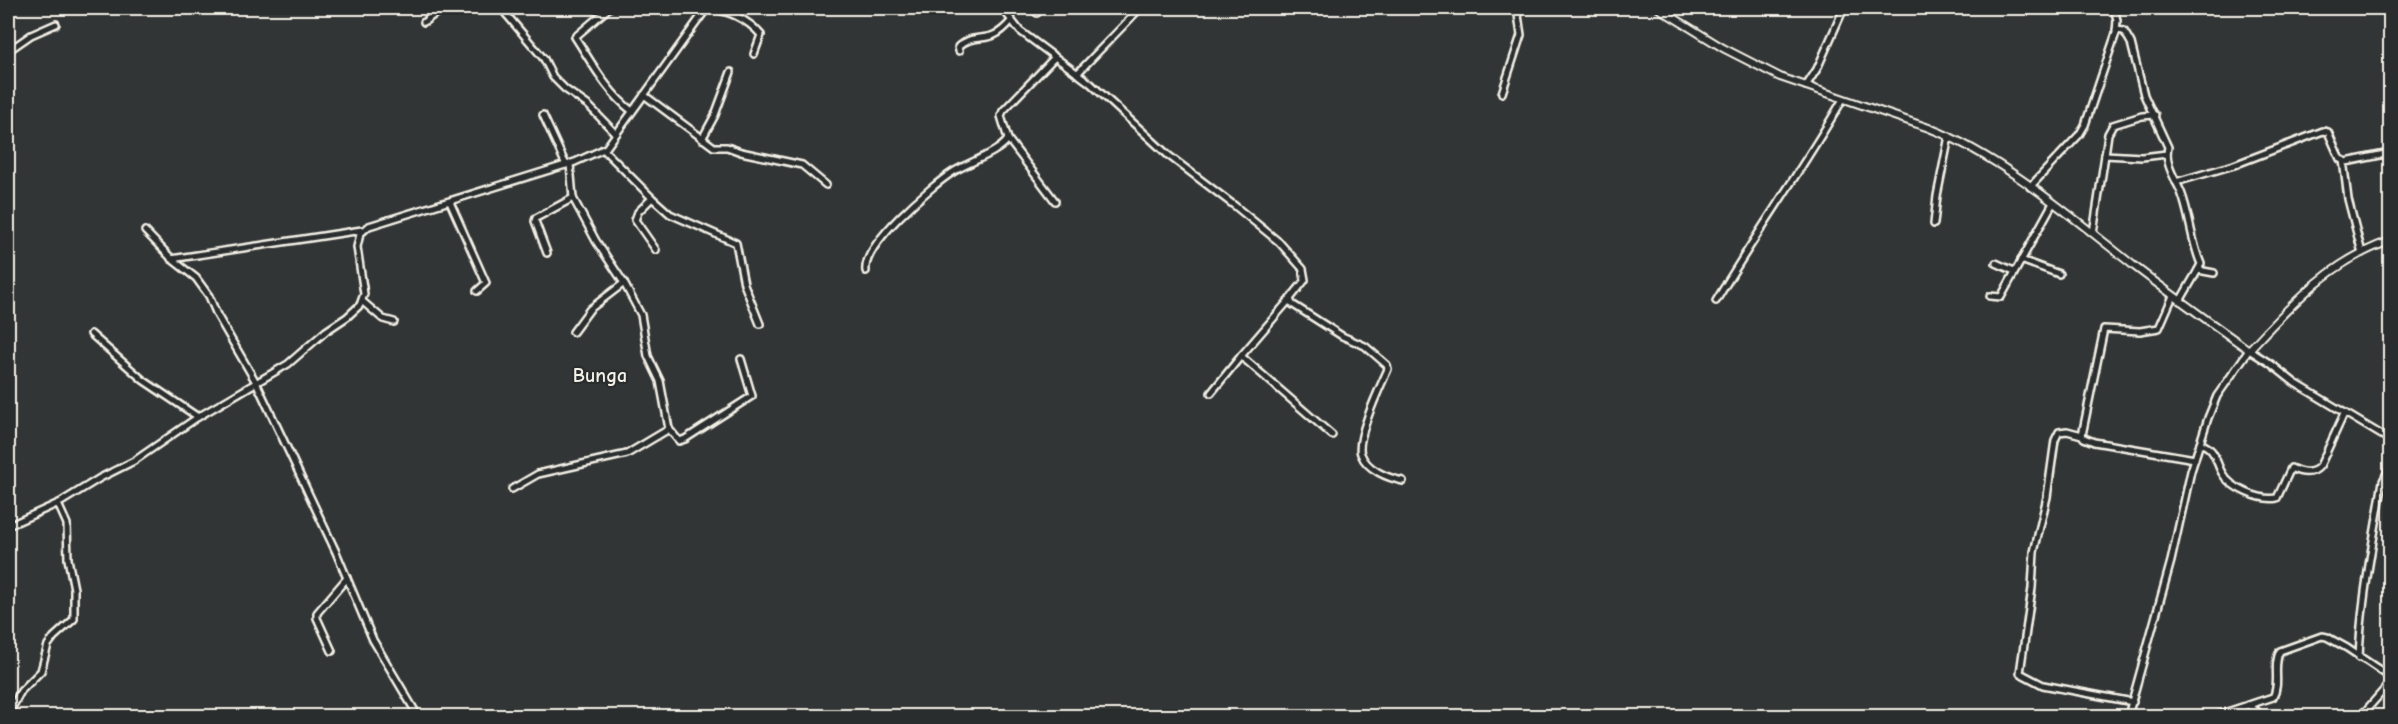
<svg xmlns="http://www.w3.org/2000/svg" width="2398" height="724" font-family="'Comic Neue',sans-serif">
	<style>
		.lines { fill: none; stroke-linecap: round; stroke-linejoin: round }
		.minor-casing { stroke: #f4f1e8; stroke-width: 10 }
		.tertiary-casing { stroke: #f4f1e8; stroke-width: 10 }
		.minor { stroke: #2a2d2e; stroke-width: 5 }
		.tertiary { stroke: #2a2d2e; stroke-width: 6 }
		.labels { text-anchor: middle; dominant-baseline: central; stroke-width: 4.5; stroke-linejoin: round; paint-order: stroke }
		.quarter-label { font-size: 20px; font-weight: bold; fill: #f4f1e8; stroke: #2a2d2e }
	</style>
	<rect width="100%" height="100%" fill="#323535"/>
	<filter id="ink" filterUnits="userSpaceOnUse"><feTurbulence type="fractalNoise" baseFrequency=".0167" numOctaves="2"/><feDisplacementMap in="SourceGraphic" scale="12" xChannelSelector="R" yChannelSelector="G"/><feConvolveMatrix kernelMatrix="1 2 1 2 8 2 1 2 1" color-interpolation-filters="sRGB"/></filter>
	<g filter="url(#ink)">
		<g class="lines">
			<!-- minor casing -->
			<g class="minor-casing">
				<g id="minor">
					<path d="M501,8L544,59L553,77L565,89L589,106L616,134"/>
					<path d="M609,8L575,37C592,63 607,92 632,111"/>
					<path d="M707,8C727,10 748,19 761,35L754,54"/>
					<path d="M1002,8L1020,31L1090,83L1168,155L1235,206L1279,242L1303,269L1305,280L1290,299L1292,304L1342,336L1365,346L1387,365L1388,369C1381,385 1355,439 1361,454C1367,470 1388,478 1403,481"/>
					<path d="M1032,8L1037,13"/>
					<path d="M507,15L515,8"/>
					<path d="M424,22L443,8"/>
					<path d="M2116,30L2124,31L2131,43L2144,95L2168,147C2164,163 2175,178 2181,192C2190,215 2191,241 2201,264L2198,270"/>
					<path d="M8,51L31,35L56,24"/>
					<path d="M959,51L958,47C976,30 989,48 1011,21"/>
					<path d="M1077,74C1098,51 1120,30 1140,8"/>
					<path d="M1806,86L1817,69L1844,8"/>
					<path d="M1502,93L1521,35L1517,8"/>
					<path d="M644,95L714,147H727L741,152L802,165L826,185"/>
					<path d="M543,115L566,165"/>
					<path d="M702,139L715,115L731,72"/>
					<path d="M1008,139L1055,201"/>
					<path d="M603,149L652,198L670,214L736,243L744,284L760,324"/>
					<path d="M2105,155L2108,134L2113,125L2142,116L2155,115"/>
					<path d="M2343,160L2348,199L2362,253"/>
					<path d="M2176,182L2234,165L2323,131L2328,132L2340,159L2346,162L2390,153"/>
					<path d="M2030,187L2079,135L2085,125L2116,33L2117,20L2114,8"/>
					<path d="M573,198L596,241L624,283L641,315L648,356L660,381L669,429L679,441L685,439L752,396L741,359"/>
					<path d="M652,198L638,212L635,220L656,250"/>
					<path d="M450,202L486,283L477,291"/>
					<path d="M1934,224L1937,196L1949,136"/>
					<path d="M145,231L173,260L196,278L209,296L217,315L257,384L336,552L373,640L418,716"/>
					<path d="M2093,233L2105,155L2142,157L2167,154"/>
					<path d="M547,253L535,221L536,218L573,198L570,164"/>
					<path d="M171,259L362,230"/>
					<path d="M2021,260L2059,274"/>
					<path d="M1996,263L2014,271"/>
					<path d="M866,271C862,245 931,186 953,172C969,162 999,153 1008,139L1001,116L1003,111L1055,57"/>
					<path d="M1990,296L2001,297L2053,203"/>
					<path d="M1290,299L1241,356L1332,435"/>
					<path d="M362,301L383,319L394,322"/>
					<path d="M1716,301C1757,232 1803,168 1843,99"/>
					<path d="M2180,301L2198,270L2214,273"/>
					<path d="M573,332L590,309L624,283"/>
					<path d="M91,334L143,380L198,417"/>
					<path d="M1211,393L1241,356"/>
					<path d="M2082,435L2104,329L2140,331L2159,328L2173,296"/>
					<path d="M2200,443C2217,450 2214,459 2222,473C2230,488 2260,501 2277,498L2291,468C2301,473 2312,475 2320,466L2344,414"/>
					<path d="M512,489L538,474L627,454L669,429"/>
					<path d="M8,526L61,502L100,478L134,461L198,417L288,364L326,331L347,317L360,305L364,294L357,247L360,234L369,226L575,162L606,148L707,8"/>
					<path d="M332,651L317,618V613L347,578"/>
					<path d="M2359,658C2361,598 2374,539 2383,481L2390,467"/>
					<path d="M2133,702L2043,685L2020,673L2032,588L2034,552L2047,497L2055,440L2059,432L2067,431L2082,435L2084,438L2094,442L2195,459"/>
					<path d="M2248,705L2263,716"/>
					<path d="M8,715L21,691L41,671L48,645L54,637L74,619V589L68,559L67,524L58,504"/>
					<path d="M2128,716L2171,561L2191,471L2208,418L2217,396L2249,350L2271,364L2295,383L2390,440"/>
					<path d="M2215,716L2273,697C2281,684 2272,665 2280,651L2322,636L2327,637L2347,648L2390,677"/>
					<path d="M2361,716L2390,683"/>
				</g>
			</g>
			<!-- tertiary casing -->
			<g class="tertiary-casing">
				<path id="tertiary" d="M1658,8L1723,48L1780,77L1929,128C2001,156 2073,218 2134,266C2172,295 2211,323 2249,350C2291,305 2330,261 2390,241"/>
			</g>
			<!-- minor -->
			<use href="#minor" class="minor"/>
			<!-- tertiary -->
			<use href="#tertiary" class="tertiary"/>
		</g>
	</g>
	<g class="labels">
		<!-- quarter labels -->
		<g class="quarter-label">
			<text x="600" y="375">Bunga</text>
		</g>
	</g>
	<!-- margin -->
	<rect width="2398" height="724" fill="none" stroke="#2a2d2e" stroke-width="30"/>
	<rect x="15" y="15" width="2368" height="694" fill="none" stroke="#f4f1e8" stroke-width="2" filter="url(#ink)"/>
</svg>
